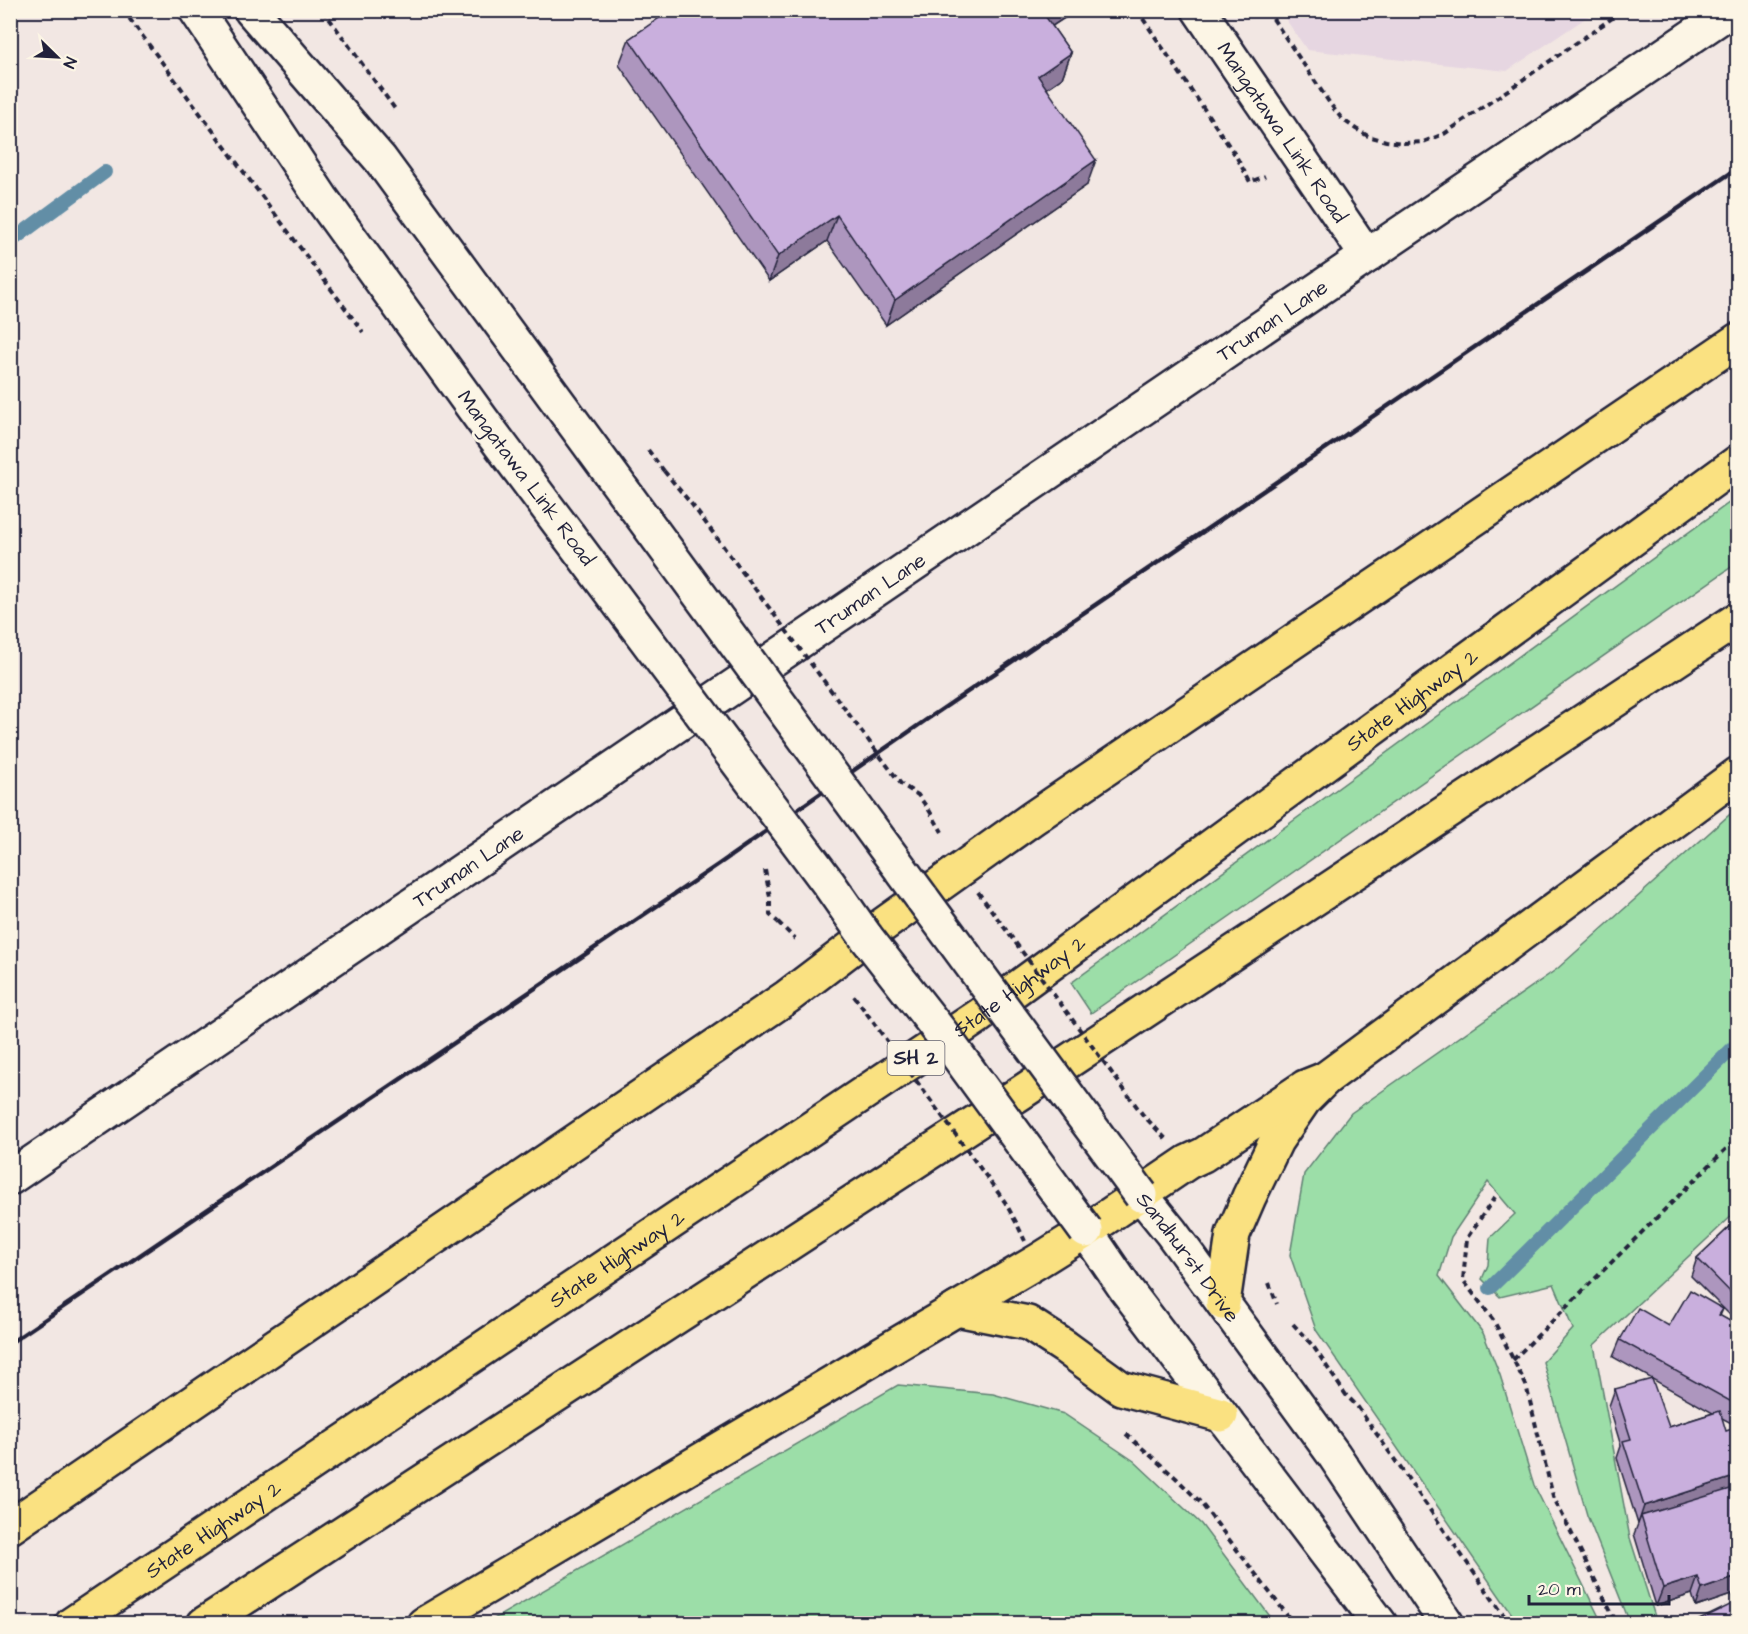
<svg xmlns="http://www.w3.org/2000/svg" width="1748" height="1634" font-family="'Architects Daughter',sans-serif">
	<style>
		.built { fill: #e6d6e1 }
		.grass { fill: #9cdea8; stroke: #5f8072; stroke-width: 1.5 }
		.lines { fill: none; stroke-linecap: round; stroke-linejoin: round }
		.stream { stroke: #628ea6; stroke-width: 14 }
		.minor-casing { stroke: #22223b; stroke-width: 38 }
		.tertiary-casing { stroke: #22223b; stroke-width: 38 }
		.secondary-casing { stroke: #22223b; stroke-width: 38 }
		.motorway-casing { stroke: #22223b; stroke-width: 38 }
		.path { stroke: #22223b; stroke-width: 4; stroke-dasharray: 6 4.5; stroke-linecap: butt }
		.minor { stroke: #fcf5e5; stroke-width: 33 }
		.tertiary { stroke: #fcf5e5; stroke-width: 33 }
		.secondary { stroke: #fcf5e5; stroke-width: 33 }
		.motorway { stroke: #fae181; stroke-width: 33 }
		.rail { stroke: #22223b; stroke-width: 4.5 }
		.tertiary-bridge-casing { stroke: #22223b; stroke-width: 38; stroke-linecap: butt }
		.secondary-bridge-casing { stroke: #22223b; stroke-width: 38; stroke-linecap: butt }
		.path-bridge { stroke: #22223b; stroke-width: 4; stroke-dasharray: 6 4.5; stroke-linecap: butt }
		.tertiary-bridge { stroke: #fcf5e5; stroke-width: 33 }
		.secondary-bridge { stroke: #fcf5e5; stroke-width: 33 }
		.wall { fill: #ad96be; stroke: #22223b; stroke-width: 1.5 }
		.shaded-wall { fill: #8d7a9b; stroke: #22223b; stroke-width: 1.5 }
		.building { fill: #c9afdd; stroke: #22223b; stroke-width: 1.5 }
		.labels { text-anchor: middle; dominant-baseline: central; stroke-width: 6; stroke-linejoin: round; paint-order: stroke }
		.shield { fill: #fcf5e5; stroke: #63616e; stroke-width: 1.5 }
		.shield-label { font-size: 20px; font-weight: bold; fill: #22223b }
		.street-label { font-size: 21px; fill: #22223b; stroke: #fcf5e5 }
	</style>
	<rect width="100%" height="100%" fill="#f2e7e3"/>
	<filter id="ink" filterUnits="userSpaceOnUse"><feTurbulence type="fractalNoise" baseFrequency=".0167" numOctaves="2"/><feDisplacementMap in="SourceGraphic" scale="12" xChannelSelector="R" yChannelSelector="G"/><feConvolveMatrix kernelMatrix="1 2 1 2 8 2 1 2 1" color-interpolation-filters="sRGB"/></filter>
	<g filter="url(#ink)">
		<!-- built -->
		<path class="built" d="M1280,11H1596L1507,71L1307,50Z"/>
		<!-- grass -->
		<g class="grass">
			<path d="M1737,497V563L1091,1013L1071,983Z"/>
			<path d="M1737,808V1211L1594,1345L1630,1538L1657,1623H1630L1587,1515L1543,1362L1573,1329L1554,1284L1500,1297L1482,1279L1488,1265L1490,1238L1515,1214L1488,1182L1451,1237L1439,1276L1483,1333L1500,1375L1534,1485L1602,1623H1518L1316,1330L1290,1255L1304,1174L1351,1113L1557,969Z"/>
			<path d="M898,1385L993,1394L1064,1414L1134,1461L1201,1524L1275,1623H487Z"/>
		</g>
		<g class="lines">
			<!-- stream -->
			<g class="stream">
				<path d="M10,242L105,172"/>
				<path d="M1490,1288L1738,1043"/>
			</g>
			<!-- minor casing -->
			<g class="minor-casing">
				<g id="minor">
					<path id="s1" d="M10,1178L1367,256"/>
				</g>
			</g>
			<!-- tertiary casing -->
			<g class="tertiary-casing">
				<g id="tertiary">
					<path d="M196,10L322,199L482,420L568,535"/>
					<path d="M251,10L380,159L627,496"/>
					<path id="s2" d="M1199,10L1367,256L1731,10"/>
				</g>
			</g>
			<!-- secondary casing -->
			<g class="secondary-casing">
				<g id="secondary">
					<path id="s3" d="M1141,1195L1171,1232L1334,1455L1447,1624"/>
					<path d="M1086,1231L1125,1288L1380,1624"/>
				</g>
			</g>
			<!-- motorway casing -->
			<g class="motorway-casing">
				<g id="motorway">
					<path d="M1223,1303L1233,1234L1249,1197L1276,1141L1304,1100L1325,1079L1738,774"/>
					<path d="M957,1309L1028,1323L1065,1347L1121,1388L1221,1415"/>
					<path d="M10,1527L787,997L866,937L1033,818L1738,340"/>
					<path id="s4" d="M72,1624L979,1016L1738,462"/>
					<path d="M204,1624L1022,1092L1738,619"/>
					<path d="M424,1624L1038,1261L1086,1231L1188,1162L1203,1155L1305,1087L1325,1079"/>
				</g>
			</g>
			<!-- path -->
			<g class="path">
				<path d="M123,10L363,332"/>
				<path d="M323,10L395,109"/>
				<path d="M1137,10L1236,156L1250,182L1265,176"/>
				<path d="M1267,10L1331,105L1342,119L1356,129L1368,136L1386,141L1404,143L1423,142L1444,134L1624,10"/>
				<path d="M648,450L664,471"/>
				<path d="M929,810L942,832"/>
				<path d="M778,922L795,939"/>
				<path d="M1495,1197L1467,1238L1463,1280L1494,1321L1526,1385L1553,1496L1617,1624"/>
				<path d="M1269,1283L1277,1304"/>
				<path d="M1293,1324L1313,1346L1346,1395L1357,1406L1510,1624"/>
				<path d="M1513,1360L1738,1137"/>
				<path d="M1126,1434L1176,1478L1201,1503L1294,1624"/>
			</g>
			<!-- minor -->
			<use href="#minor" class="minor"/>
			<!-- tertiary -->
			<use href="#tertiary" class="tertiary"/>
			<!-- secondary -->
			<use href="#secondary" class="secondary"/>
			<!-- motorway -->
			<use href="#motorway" class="motorway"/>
			<!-- rail -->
			<path class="rail" d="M10,1343L719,864L926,720L1738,168"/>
			<!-- tertiary-bridge casing -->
			<g class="tertiary-bridge-casing">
				<g id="tertiary-bridge">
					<path d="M627,496L922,898"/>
					<path d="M568,535L829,884L866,937"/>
				</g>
			</g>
			<!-- secondary-bridge casing -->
			<g class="secondary-bridge-casing">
				<g id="secondary-bridge">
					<path d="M922,898L1141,1195"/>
					<path d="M866,937L942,1034L1086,1231"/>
				</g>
			</g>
			<!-- path-bridge -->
			<g class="path-bridge">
				<path d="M664,471L693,506L901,784L918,795L929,810"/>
				<path d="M765,870L770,897V915L778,922"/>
				<path d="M978,892L1143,1115L1169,1142"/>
				<path d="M854,996L1005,1202L1017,1224L1025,1241"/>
			</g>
			<!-- tertiary-bridge -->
			<use href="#tertiary-bridge" class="tertiary-bridge"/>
			<!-- secondary-bridge -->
			<use href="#secondary-bridge" class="secondary-bridge"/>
		</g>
		<!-- wall -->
		<g class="wall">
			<path d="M669,10H1068L1066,17L1052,26L1071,53L1062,78L1047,88L1087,185L886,325L827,241L769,281L619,65L629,39L670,11Z"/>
			<path d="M1737,1220V1320L1736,1321L1691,1276L1697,1258Z"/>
			<path d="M1723,1309L1720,1316L1737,1325V1426L1722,1418L1737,1593L1696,1607L1692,1594L1656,1606L1634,1534L1638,1524L1617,1458L1621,1446L1609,1406L1615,1389L1669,1427L1713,1413L1613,1357L1620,1340Z"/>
			<path d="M1737,1599V1623H1693L1734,1608Z"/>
		</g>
		<!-- shaded-wall -->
		<g class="shaded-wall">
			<path d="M1047,10H1068L1066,17L1034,38L1043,13Z"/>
			<path d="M1071,53L1062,78L1029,101L1038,76Z"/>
			<path d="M1096,160L1087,185L886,325L895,300Z"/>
			<path d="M837,215L827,241L769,281L778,256Z"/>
			<path d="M1737,1476V1492L1641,1516L1638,1524L1644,1506Z"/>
			<path d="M1698,1577L1692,1594L1656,1606L1663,1588Z"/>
			<path d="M1737,1577V1593L1696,1607L1702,1589Z"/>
		</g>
		<!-- building -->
		<g class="building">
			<path d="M671,10H1047L1043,13L1071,53L1038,76L1096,160L895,300L837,215L778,256L629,39Z"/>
			<path d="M1737,1220V1299L1697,1258Z"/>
			<path d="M1690,1290L1723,1309L1719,1315L1737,1325V1405L1620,1340L1638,1308L1669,1326Z"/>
			<path d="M1652,1379L1669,1427L1720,1411L1726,1431L1732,1429L1737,1445V1476L1644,1506L1623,1441L1631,1439L1615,1389Z"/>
			<path d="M1737,1487V1577L1702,1589L1698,1577L1663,1588L1641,1516Z"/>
			<path d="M1732,1604L1737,1614V1623H1693Z"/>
		</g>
	</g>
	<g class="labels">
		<!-- shield labels -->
		<rect class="shield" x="887.5" y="1041" width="57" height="34" rx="4.5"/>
		<g class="shield-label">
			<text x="916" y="1058">SH 2</text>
		</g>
		<!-- street labels -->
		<g class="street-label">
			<text stroke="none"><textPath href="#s2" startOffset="148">Mangatawa Link Road</textPath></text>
			<text stroke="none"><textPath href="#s1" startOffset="1526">Truman Lane</textPath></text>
			<text transform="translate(526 478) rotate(53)">Mangatawa Link Road</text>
			<text stroke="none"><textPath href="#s1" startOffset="1040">Truman Lane</textPath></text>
			<text stroke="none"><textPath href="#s4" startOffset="1628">State Highway 2</textPath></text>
			<text stroke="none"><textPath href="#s1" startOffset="554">Truman Lane</textPath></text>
			<text stroke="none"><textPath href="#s4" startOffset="1142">State Highway 2</textPath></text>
			<text stroke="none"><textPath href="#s3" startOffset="78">Sandhurst Drive</textPath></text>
			<text stroke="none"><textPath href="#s4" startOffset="656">State Highway 2</textPath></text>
			<text stroke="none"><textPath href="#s4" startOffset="170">State Highway 2</textPath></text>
		</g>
	</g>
	<!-- margin -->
	<rect width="1748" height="1634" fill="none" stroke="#fcf5e5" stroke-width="36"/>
	<rect x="18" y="18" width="1712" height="1598" fill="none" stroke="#22223b" stroke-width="2" filter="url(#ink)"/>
	<!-- north arrow -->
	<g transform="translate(57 57) rotate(114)" stroke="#fcf5e5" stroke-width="4.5" paint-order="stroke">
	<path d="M0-4.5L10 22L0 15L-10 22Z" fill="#22223b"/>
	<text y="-9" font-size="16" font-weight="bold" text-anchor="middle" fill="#22223b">N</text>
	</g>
	<!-- scale -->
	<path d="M1529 1595v9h140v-9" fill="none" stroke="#22223b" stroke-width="3"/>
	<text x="1538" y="1595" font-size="18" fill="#22223b" stroke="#fcf5e5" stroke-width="4.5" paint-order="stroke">20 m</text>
</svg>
